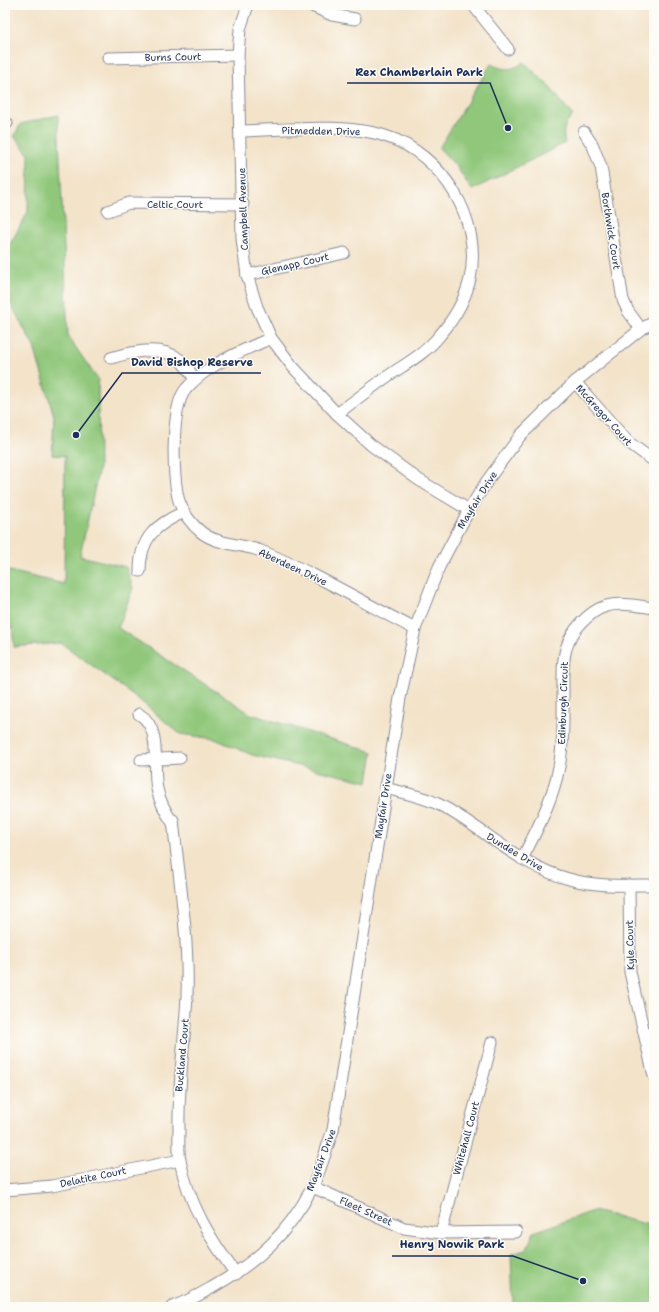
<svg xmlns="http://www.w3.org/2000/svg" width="659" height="1312" font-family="'Shantell Sans',sans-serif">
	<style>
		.green { fill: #90c77a; stroke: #567b6c }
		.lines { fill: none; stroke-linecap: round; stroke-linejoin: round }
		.minor-casing { stroke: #878994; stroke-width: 13 }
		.minor { stroke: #fff; stroke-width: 11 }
		.labels { text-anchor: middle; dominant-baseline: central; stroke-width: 3; stroke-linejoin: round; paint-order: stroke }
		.street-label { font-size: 10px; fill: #1b2f5e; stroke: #fdfcf7 }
		.leader { fill: none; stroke: #1b2f5e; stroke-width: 1.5 }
		.callout-dot { fill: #1b2f5e; stroke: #fdfcf7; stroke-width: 1.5 }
		.callout-label { font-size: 11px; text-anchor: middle; font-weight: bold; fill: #1b2f5e; stroke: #fdfcf7; stroke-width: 3; stroke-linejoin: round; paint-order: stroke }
	</style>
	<rect width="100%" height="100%" fill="#fdfcf7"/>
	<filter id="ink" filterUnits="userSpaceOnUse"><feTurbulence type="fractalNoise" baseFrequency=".025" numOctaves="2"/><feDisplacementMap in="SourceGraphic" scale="8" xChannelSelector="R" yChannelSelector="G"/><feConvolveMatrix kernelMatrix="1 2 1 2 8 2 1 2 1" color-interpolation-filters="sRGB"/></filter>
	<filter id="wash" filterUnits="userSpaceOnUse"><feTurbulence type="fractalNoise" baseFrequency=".012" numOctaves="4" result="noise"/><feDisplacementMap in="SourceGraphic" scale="16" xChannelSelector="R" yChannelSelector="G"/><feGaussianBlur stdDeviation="0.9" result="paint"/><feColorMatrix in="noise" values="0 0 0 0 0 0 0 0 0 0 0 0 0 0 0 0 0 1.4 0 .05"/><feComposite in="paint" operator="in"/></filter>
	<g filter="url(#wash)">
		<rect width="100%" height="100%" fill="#f3e3c9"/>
		<!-- green -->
		<g class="green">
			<path d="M524,62L548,85L573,116C564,124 562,131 565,143L472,190L456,166L439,148L491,64C503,70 512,71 524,62Z"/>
			<path d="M58,115L68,336L98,380L99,468L80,556L126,567L133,588L118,628L251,714L373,752L368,782L252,755L215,739L180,734L137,698L61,643L14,647L12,627H5V570L64,584L65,456L52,455L54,416L34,347L5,293V253L28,212L29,155L14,136L21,124Z"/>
			<path d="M593,1211L654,1226V1307H513L511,1254L526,1250L534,1232Z"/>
		</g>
	</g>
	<g filter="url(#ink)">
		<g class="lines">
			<!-- minor casing -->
			<g class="minor-casing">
				<g id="minor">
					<path d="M248,5L240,29L238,55L242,239L247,275L257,307L271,338L293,367L337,414L371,445L419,480L469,510"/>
					<path d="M310,5L332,15L355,19"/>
					<path d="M473,5L508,49"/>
					<path d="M108,58L238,55"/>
					<path d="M5,122L7,123"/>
					<path d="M240,131C283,130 345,123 385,136C443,154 483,220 470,279C465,300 454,319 440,335C426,353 407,363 388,376C371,388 354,401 337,414"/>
					<path d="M584,132L593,146L601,167L623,300L628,311L641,329"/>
					<path d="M108,211L129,203L243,204"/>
					<path d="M247,275L344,253"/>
					<path d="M271,338C242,351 207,364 186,389C171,406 172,478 179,501C183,513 192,525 201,532C217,545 243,544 261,551C315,573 364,603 415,629"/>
					<path d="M111,358C130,352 162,345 179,359C185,364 190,372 195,379"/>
					<path d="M575,382L628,442L654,461"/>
					<path d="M140,571C140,538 155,525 184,512"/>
					<path d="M139,714C163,728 152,766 157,789C160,802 166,813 173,823"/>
					<path d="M141,760L180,758"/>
					<path d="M385,788C404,793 423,796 440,805C484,828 519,866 569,879C596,887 627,885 654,885"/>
					<path d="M173,820C179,878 189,937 187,995C185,1040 178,1083 179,1128C179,1139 178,1150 180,1161C189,1204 210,1239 236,1274"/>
					<path d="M522,859C537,830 553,799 559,767C564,741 563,714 563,688C563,675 562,662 566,649C571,631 588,612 606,606C621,602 639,606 654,608"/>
					<path d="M629,885L630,972L654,1076"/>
					<path d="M313,1187L404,1228L441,1233L516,1232"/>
					<path d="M5,1190L52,1186L180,1160"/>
					<path d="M441,1233L492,1042"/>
					<path d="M172,1307C187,1302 199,1295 213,1287C258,1261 288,1234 312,1188C321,1170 326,1149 333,1130L400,698L415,629L439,567L469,510L487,481L520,436L575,382L641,329L654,322"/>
				</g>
			</g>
			<!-- minor -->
			<use href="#minor" class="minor"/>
		</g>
	</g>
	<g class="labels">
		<!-- street labels -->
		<g class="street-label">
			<text transform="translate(173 57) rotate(-1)">Burns Court</text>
			<text transform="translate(321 131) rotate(1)">Pitmedden Drive</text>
			<text x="175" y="204">Celtic Court</text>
			<text transform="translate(243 209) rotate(-92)">Campbell Avenue</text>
			<text transform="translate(611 231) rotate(81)">Borthwick Court</text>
			<text transform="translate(295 264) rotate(-13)">Glenapp Court</text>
			<text transform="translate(604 415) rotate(48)">McGregor Court</text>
			<text transform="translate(477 500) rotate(-58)">Mayfair Drive</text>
			<text transform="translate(293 567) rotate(25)">Aberdeen Drive</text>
			<text transform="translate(563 703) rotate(-88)">Edinburgh Circuit</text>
			<text transform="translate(383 806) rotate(-81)">Mayfair Drive</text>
			<text transform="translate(515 852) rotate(31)">Dundee Drive</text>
			<text transform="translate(630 945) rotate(-92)">Kyle Court</text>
			<text transform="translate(182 1055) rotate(-85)">Buckland Court</text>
			<text transform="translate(466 1138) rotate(-75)">Whitehall Court</text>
			<text transform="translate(321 1160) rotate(-69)">Mayfair Drive</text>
			<text transform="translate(93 1177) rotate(-12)">Delatite Court</text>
			<text transform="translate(366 1211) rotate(24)">Fleet Street</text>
		</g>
	</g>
	<!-- callouts -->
	<path class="leader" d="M508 128L490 83H347M76 435L122 373H261M583 1281L513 1256H392"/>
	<g class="callout-dot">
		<circle cx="508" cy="128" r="4"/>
		<circle cx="76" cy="435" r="4"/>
		<circle cx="583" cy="1281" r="4"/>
	</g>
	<g class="callout-label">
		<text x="419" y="76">Rex Chamberlain Park</text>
		<text x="192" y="366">David Bishop Reserve</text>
		<text x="452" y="1248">Henry Nowik Park</text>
	</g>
	<!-- margin -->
	<rect width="659" height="1312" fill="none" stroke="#fdfcf7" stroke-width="20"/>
</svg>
